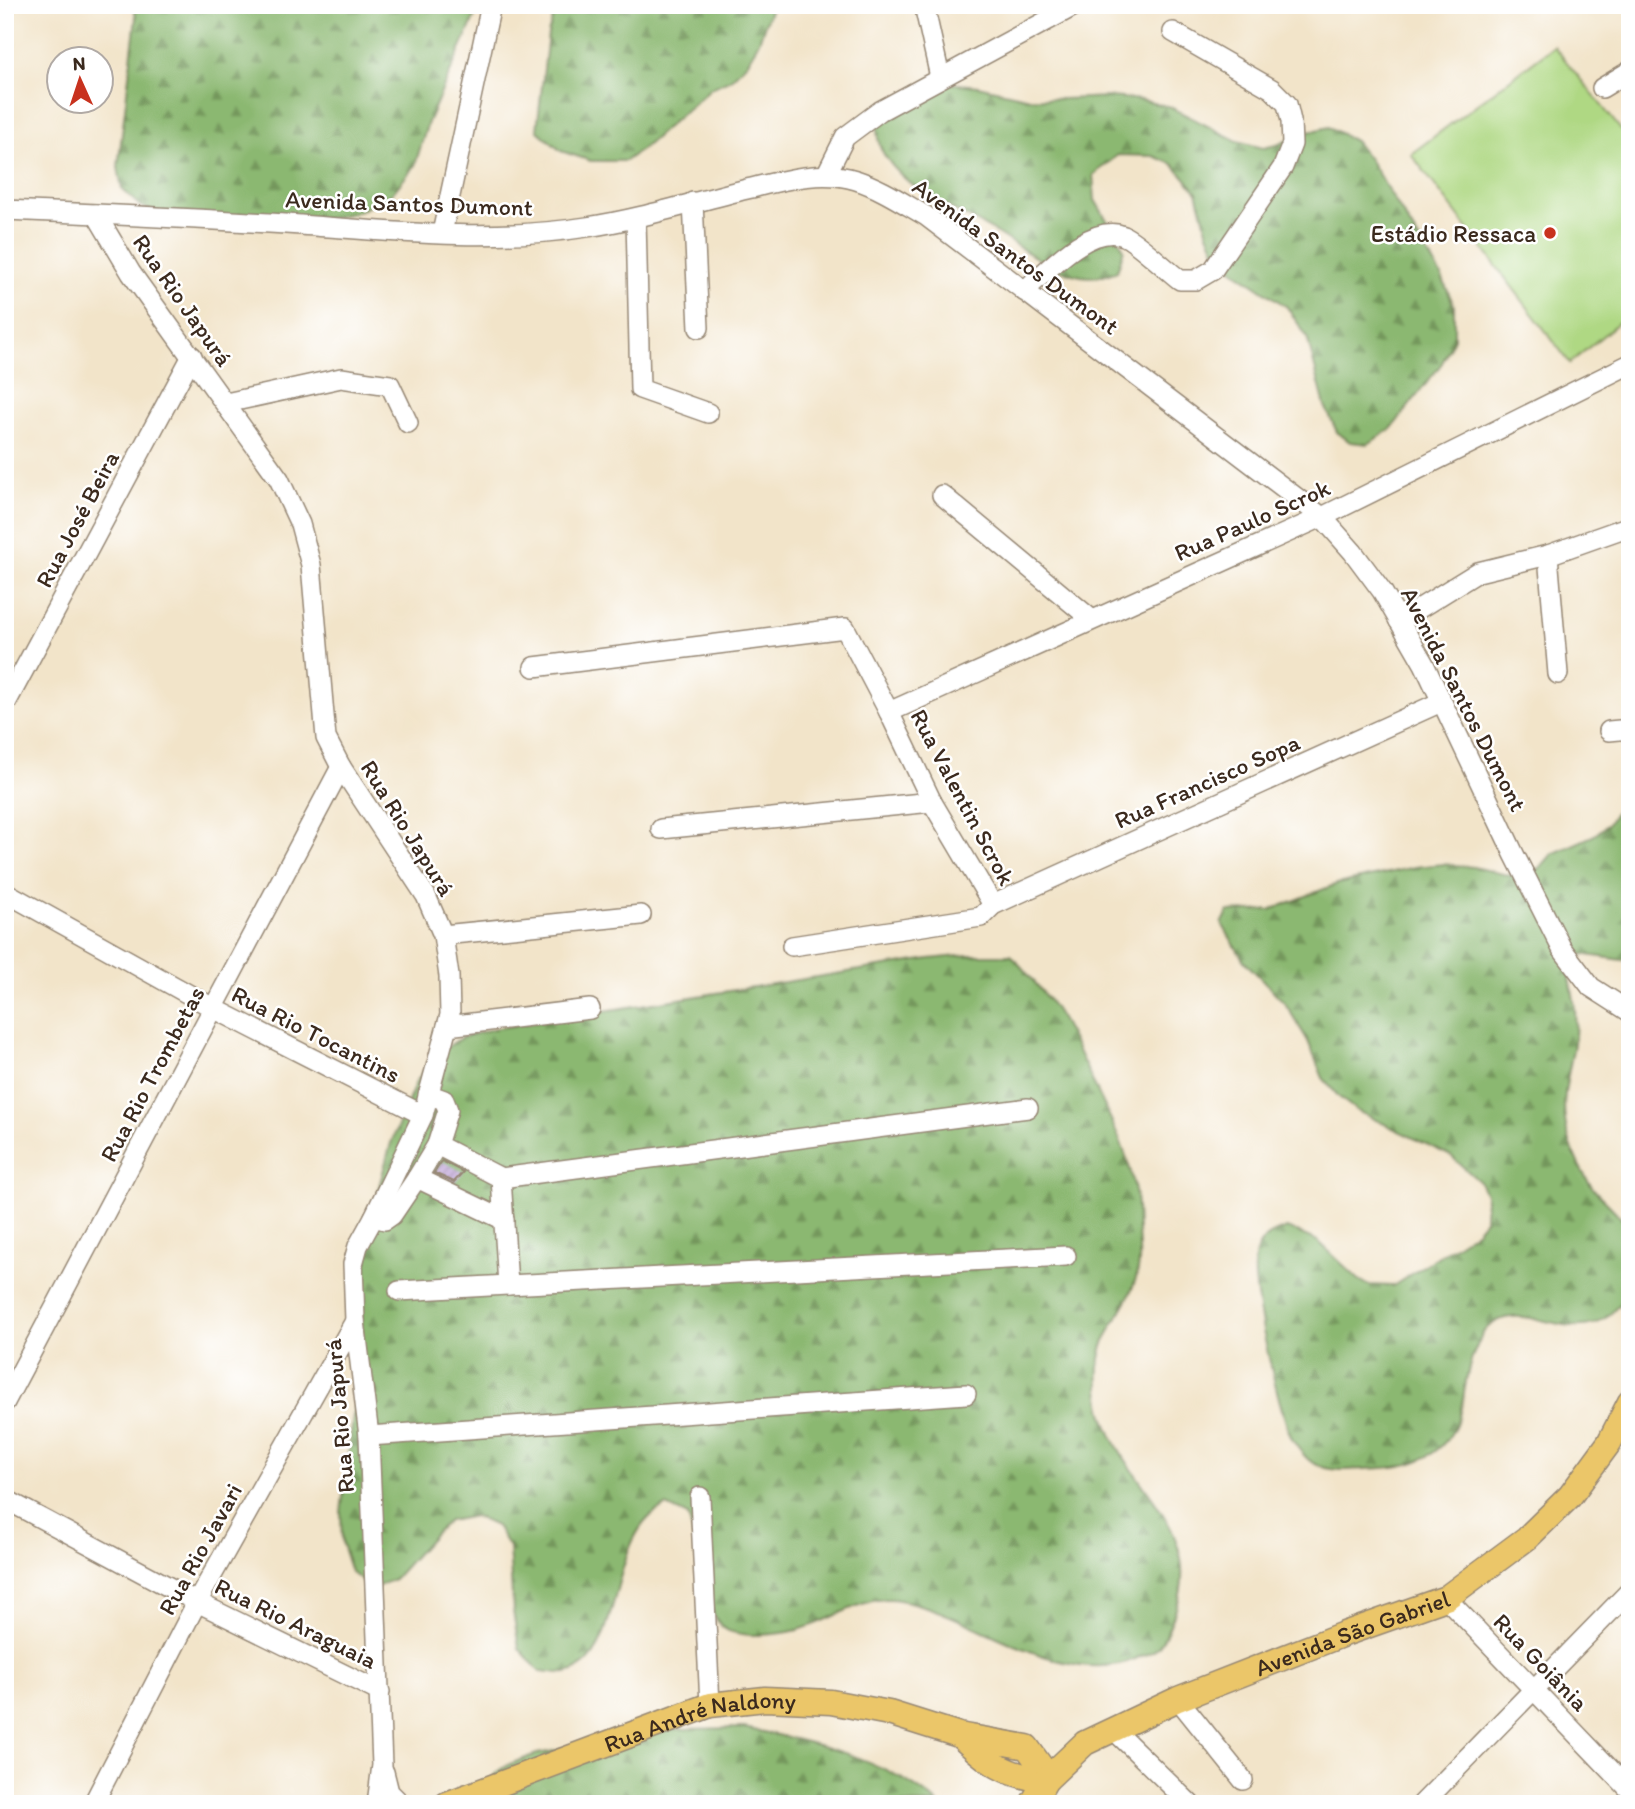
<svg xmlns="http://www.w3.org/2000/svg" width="1635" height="1809" font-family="Itim,sans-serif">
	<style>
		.forest { fill: url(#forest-firs); stroke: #637148; stroke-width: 2 }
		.pitch { fill: #afd883; stroke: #758150; stroke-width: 2 }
		.building { fill: url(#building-hatch) }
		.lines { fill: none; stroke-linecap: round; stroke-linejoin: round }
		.minor-casing { stroke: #968774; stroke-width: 22 }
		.major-casing { stroke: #968774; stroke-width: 27 }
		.minor { stroke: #fff; stroke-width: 19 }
		.major { stroke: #ebc669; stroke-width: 24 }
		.poi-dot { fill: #c8321e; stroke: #fff; stroke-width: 2.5 }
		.labels { text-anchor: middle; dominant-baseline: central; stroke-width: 5; stroke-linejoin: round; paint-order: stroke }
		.street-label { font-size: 24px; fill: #3b2a1e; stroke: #fff }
		.poi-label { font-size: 24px; fill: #3b2a1e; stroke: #fff; text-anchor: end }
	</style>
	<defs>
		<pattern id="forest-firs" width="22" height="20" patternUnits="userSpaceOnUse" patternTransform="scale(1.75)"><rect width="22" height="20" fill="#8bb871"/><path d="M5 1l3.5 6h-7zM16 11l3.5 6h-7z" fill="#73965c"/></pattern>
		<pattern id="building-hatch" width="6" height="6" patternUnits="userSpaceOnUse" patternTransform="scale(1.75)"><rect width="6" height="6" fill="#c5acdc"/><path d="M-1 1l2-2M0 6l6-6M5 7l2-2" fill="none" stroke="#a18cb2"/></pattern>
	</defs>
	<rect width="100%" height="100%" fill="#fff"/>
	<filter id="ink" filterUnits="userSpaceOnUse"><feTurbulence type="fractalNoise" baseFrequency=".0143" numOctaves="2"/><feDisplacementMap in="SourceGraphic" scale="14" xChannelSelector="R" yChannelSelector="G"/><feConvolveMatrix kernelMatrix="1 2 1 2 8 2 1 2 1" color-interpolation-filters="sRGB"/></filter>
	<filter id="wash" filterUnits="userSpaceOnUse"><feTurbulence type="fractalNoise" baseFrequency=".00686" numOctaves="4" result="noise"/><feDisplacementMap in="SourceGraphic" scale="28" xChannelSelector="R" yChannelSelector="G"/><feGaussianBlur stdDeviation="1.57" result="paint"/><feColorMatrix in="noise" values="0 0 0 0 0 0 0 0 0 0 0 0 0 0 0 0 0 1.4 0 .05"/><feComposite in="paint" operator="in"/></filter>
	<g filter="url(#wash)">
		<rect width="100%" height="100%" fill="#f2e4c9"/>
		<!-- forest -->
		<g class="forest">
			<path d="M134,5H480L428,122L415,165L391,195L359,211L296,227L169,217L140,206L122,189L118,167L136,18Z"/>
			<path d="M569,5H772L759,41L748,62L731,79L711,88L646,146L625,161H591L561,151L537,130L548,34L553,17Z"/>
			<path d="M948,83L978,86L1030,98L1062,99L1111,97L1141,100L1170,107L1237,141L1263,148L1277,145L1308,132L1329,127L1355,141L1369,159L1442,277L1454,306V338L1442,363L1392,428L1368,444L1350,442L1337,432L1325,406L1307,337L1287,307L1236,272L1217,253L1208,234L1197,192L1173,164L1153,156L1118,155L1093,175L1095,200L1124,249L1117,271C1104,276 1090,279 1076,275C1045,267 1017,245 990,229C953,207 910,194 885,156C875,140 876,126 882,110Z"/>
			<path d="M1630,787V961L1580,954L1568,968C1573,991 1577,1012 1575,1036C1572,1064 1561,1092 1565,1120C1568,1144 1579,1169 1593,1188C1604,1202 1619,1212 1628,1228C1631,1235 1632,1284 1628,1291C1624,1299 1612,1314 1604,1319C1569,1343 1520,1297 1487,1328C1482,1332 1480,1340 1477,1346C1466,1367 1466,1389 1460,1412C1450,1451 1419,1467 1381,1468C1359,1469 1332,1474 1313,1463C1306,1459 1296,1446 1292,1439C1279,1410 1248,1281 1256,1253C1261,1237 1273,1233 1287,1228L1318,1241L1358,1279L1368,1285L1393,1286L1474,1233L1485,1220L1486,1194L1480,1182L1451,1156L1357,1111L1339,1097L1323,1078L1308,1041L1285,1003L1244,961L1222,924L1228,912L1270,910L1337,884L1415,867L1445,864L1473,867L1512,876L1540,868L1552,854L1595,835L1608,824Z"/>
			<path d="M969,955H1011C1024,970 1038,985 1050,1002C1065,1023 1077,1048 1088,1072C1106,1110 1128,1149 1135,1191C1138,1204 1137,1218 1138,1231C1139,1247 1141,1263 1136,1278C1130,1300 1115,1317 1106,1338C1097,1359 1097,1381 1101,1403C1115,1482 1207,1521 1176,1609C1171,1622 1165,1642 1154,1651C1149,1654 1140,1656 1135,1659C1061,1690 972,1612 899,1600C867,1594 834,1619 804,1628C787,1634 769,1635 751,1635C742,1634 732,1634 725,1629C702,1613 698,1545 688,1516L667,1506C604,1529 627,1662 566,1673C558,1674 548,1671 539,1671L519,1648L513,1611L509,1547L496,1526L474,1516L449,1521L437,1531L394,1579L372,1589L351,1572L342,1544L341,1512L355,1401L367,1257L380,1183L391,1143L416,1082L434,1056L461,1038L492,1029L929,959Z"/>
			<path d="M744,1728C812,1742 884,1757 938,1804H482L495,1774L510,1764L537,1754L678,1729Z"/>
		</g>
		<!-- pitch -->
		<path class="pitch" d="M1554,46L1630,141V313L1570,363L1411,154Z"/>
		<g id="blocks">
			<!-- building -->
			<path class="building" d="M442,1161L463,1172L454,1182L434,1173Z"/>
		</g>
	</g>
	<g filter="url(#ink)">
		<use href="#blocks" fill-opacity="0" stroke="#968774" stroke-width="2"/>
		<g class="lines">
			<!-- minor casing -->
			<g class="minor-casing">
				<g id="minor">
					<path d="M924,5L940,77"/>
					<path d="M1602,88L1630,71"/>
					<path d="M826,175L845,137L880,111L1076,5"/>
					<path d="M693,202L699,328"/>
					<path d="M5,210C104,214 203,219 301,225C395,232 493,242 587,227C641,219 693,202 747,189C781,181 820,169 856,180C881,188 903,203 926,216L1322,517L1353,552L1382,591L1424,664L1514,854L1562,949L1591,987L1630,1012"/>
					<path d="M96,214L131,273L279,479L300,524L311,565L326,738L341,767L426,896L443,935L449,976L450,1015L447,1026L423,1115L374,1217L358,1246L353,1264L355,1321L369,1436L382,1765L377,1804"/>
					<path d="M636,218L640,389L708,413"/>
					<path d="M442,233L491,5"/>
					<path d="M1024,291C1047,271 1091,222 1124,236C1135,240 1168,271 1180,280H1196L1213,270L1283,167L1292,144L1291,121L1287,104L1272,89L1173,32"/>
					<path d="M226,403L341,378L390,385L408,423"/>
					<path d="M942,495L1091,619"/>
					<path d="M1548,555L1558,674"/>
					<path d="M1399,621L1478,572L1548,555L1630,526"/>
					<path d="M534,667L845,628L889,712L932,802L993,905"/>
					<path d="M5,705L192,356"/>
					<path d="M889,712L1322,517L1630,364"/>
					<path d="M1609,731L1630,729"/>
					<path d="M661,829L932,802"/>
					<path d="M5,892L215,1009L423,1115"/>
					<path d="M443,935L641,915"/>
					<path d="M792,946L981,917L993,905L1441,702"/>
					<path d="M447,1026L590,1009"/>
					<path d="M428,1094L444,1100L448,1110L437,1145L501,1178"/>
					<path d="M1028,1108L501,1178L508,1285L1066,1256"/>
					<path d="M417,1178L437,1145"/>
					<path d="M374,1217L385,1220L392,1215L417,1178L504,1220"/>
					<path d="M399,1291L508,1285"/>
					<path d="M5,1402L341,767"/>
					<path d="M369,1436L966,1394"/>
					<path d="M700,1497L710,1705"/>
					<path d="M5,1499L197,1602L380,1692"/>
					<path d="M1446,1598L1630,1790"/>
					<path d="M1178,1699L1243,1780"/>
					<path d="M1114,1730L1190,1804"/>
					<path d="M384,1772L389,1792L401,1804"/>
					<path d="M93,1804L197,1602L355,1321"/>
					<path d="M1422,1804L1630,1591"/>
				</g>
			</g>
			<!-- major casing -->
			<g class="major-casing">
				<g id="major">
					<path id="s1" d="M447,1804L710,1705L765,1699L831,1702L889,1713L959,1735L1027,1747L1042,1768L1046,1780C1003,1775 990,1763 959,1735"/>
					<path id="s2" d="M1032,1804L1046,1780L1085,1743L1178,1699L1344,1634L1446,1598L1527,1538L1570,1496L1609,1443L1630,1402"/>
				</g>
			</g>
			<!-- minor -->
			<use href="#minor" class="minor"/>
			<!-- major -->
			<use href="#major" class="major"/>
		</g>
	</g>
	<!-- markers -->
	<circle class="poi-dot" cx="1550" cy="233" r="7"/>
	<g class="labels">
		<!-- street labels -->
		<g class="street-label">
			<text transform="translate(409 203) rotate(2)">Avenida Santos Dumont</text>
			<text transform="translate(1016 256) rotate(36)">Avenida Santos Dumont</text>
			<text transform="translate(183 300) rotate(55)">Rua Rio Japurá</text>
			<text transform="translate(77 519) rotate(-62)">Rua José Beira</text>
			<text transform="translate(1252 520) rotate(-24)">Rua Paulo Scrok</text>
			<text transform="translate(1464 699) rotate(63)">Avenida Santos Dumont</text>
			<text transform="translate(1207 781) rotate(-24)">Rua Francisco Sopa</text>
			<text transform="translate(963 797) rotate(62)">Rua Valentin Scrok</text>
			<text transform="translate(408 828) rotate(58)">Rua Rio Japurá</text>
			<text transform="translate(316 1034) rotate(27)">Rua Rio Tocantins</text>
			<text transform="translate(152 1074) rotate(-62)">Rua Rio Trombetas</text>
			<text transform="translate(339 1416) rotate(-95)">Rua Rio Japurá</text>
			<text transform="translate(200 1549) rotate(-61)">Rua Rio Javari</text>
			<text transform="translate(296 1623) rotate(26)">Rua Rio Araguaia</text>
			<text stroke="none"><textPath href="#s2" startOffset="371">Avenida São Gabriel</textPath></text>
			<text transform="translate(1541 1662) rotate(46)">Rua Goiânia</text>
			<text stroke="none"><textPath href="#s1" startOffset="268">Rua André Naldony</textPath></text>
		</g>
		<!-- poi labels -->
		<g class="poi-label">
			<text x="1536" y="233">Estádio Ressaca</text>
		</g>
	</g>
	<!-- margin -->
	<rect width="1635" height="1809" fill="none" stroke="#fff" stroke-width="28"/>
	<!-- north arrow -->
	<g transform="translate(80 80) rotate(357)"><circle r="33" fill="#ffffff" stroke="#b1aaa5" stroke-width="2"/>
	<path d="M0-5L12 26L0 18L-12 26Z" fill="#c8321e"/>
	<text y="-10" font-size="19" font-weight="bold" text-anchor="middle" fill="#3b2a1e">N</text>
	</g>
</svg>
